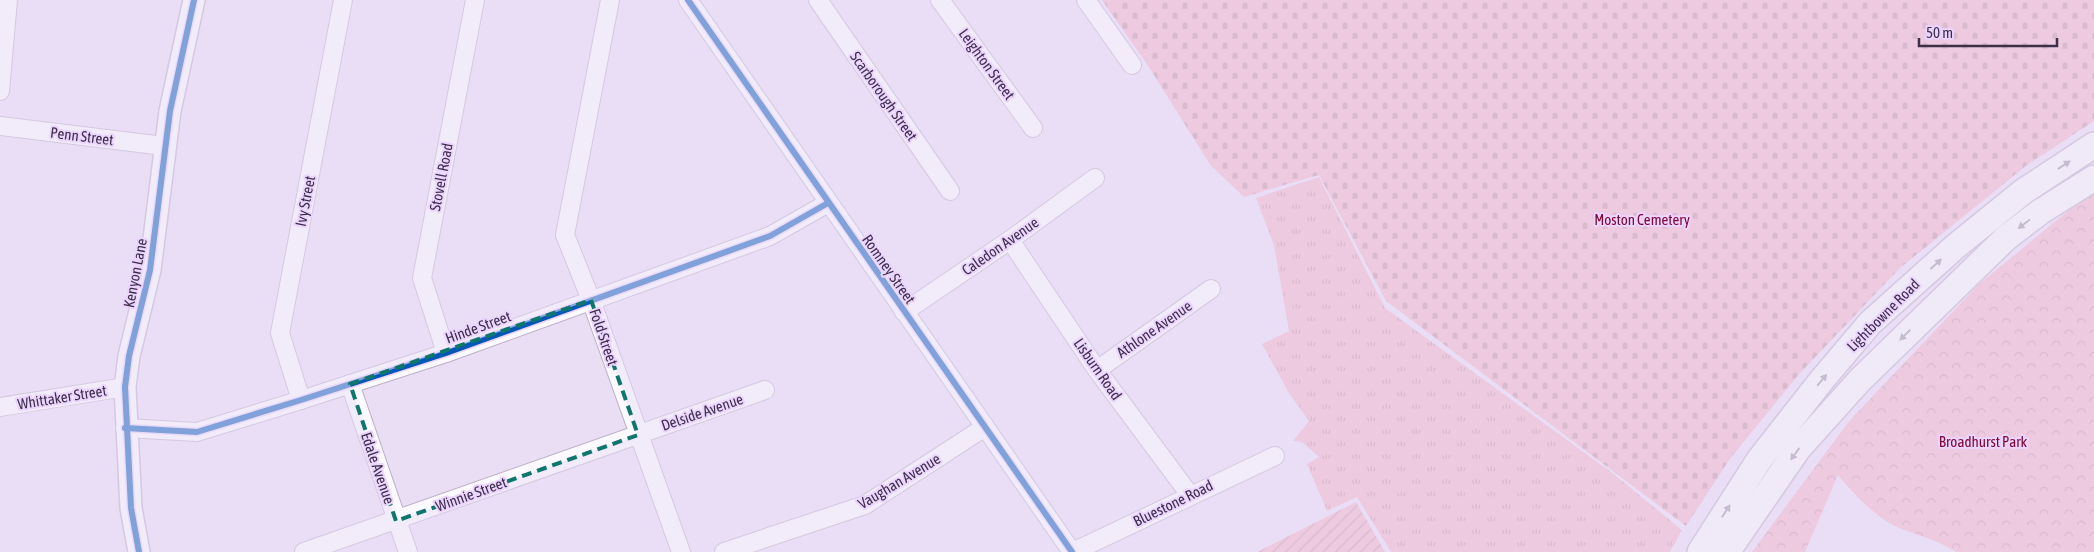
<svg xmlns="http://www.w3.org/2000/svg" width="2094" height="552" font-family="'Asap Condensed',sans-serif">
	<style>
		.grass { fill: url(#grass-tufts) }
		.forest { fill: url(#forest-crowns) }
		.cemetery { fill: url(#cemetery-stones) }
		.garden { fill: url(#garden-furrows) }
		.lines { fill: none; stroke-linecap: round; stroke-linejoin: round }
		.minor-casing { stroke: #bbafc6; stroke-width: 20 }
		.tertiary-casing { stroke: #bbafc6; stroke-width: 24 }
		.secondary-casing { stroke: #bbafc6; stroke-width: 28 }
		.minor { stroke: #fcfafe; stroke-width: 18 }
		.tertiary { stroke: #fcfafe; stroke-width: 21 }
		.secondary { stroke: #f7f7fb; stroke-width: 25 }
		.cycleway-casing { stroke: #ebd5fe; stroke-width: 9 }
		.cycleway { stroke: #0057b8; stroke-width: 6 }
		.oneway { fill: #9a92a2 }
		.marked { fill: none; stroke: #0f766e; stroke-width: 4; stroke-dasharray: 10 6; stroke-linejoin: round }
		.labels { text-anchor: middle; dominant-baseline: central; stroke-width: 4; stroke-linejoin: round; paint-order: stroke }
		.street-label { font-size: 15px; fill: #3d2e49; stroke: #ebd5fe }
		.park-label { font-size: 15px; fill: #810834; stroke: #ebd5fe }
	</style>
	<defs>
		<pattern id="grass-tufts" width="24" height="20" patternUnits="userSpaceOnUse" patternTransform="scale(1.25)"><rect width="24" height="20" fill="#f2b1c6"/><path d="M3 7l-1-3M5 7V3M7 7l1-3M15 17l-1-3M17 17v-4M19 17l1-3" fill="none" stroke="#c590a3"/></pattern>
		<pattern id="forest-crowns" width="20" height="18" patternUnits="userSpaceOnUse" patternTransform="scale(1.25)"><rect width="20" height="18" fill="#f2b1c6"/><path d="M2 6a3 3 0 1 1 6 0M12 15a3 3 0 1 1 6 0" fill="none" stroke="#c590a3"/></pattern>
		<pattern id="cemetery-stones" width="16" height="16" patternUnits="userSpaceOnUse" patternTransform="scale(1.25)"><rect width="16" height="16" fill="#f2b1c6"/><path d="M2 7V4a2 2 0 0 1 4 0v3zM10 15v-3a2 2 0 0 1 4 0v3z" fill="#c590a3"/></pattern>
		<pattern id="garden-furrows" width="10" height="10" patternUnits="userSpaceOnUse" patternTransform="scale(1.25)"><rect width="10" height="10" fill="#f2b1c6"/><path d="M-1 1l2-2M0 10L10 0M9 11l2-2" fill="none" stroke="#c590a3"/></pattern>
	</defs>
	<rect width="100%" height="100%" fill="#eadef5"/>
	<!-- grass -->
	<path class="grass" d="M1319,177L1385,308L1611,472L1682,530L1670,552H1391L1357,497L1327,511L1307,464L1319,457L1302,442L1293,441L1309,421L1289,393L1262,344L1289,331L1274,245L1256,198Z"/>
	<!-- forest -->
	<path class="forest" d="M2094,193V552H1956C1934,537 1907,534 1886,521C1868,509 1851,491 1838,475L1805,552H1752L1850,420L1979,284L2079,202Z"/>
	<!-- cemetery -->
	<path class="cemetery" d="M1102,0H2094V121L2027,165L1900,268L1800,373L1729,460L1686,526L1386,301L1319,175L1244,197L1211,166L1147,64Z"/>
	<!-- garden -->
	<path class="garden" d="M1356,502L1385,552H1257Z"/>
	<g class="lines">
		<!-- minor casing -->
		<g class="minor-casing">
			<g id="minor">
				<path d="M610,0L565,235L591,300L681,552"/>
				<path d="M688,0L1072,552"/>
				<path d="M818,0L950,191"/>
				<path d="M940,0L1033,128"/>
				<path d="M1086,0L1132,65"/>
				<path d="M0,91L8,0"/>
				<path d="M0,126L164,146"/>
				<path d="M1010,240L1097,370L1190,495"/>
				<path d="M904,312L1010,240L1095,178"/>
				<path d="M446,353L422,278L475,0"/>
				<path d="M1097,370L1211,289"/>
				<path d="M350,384L408,552"/>
				<path d="M301,400L280,333L343,0"/>
				<path d="M0,407L125,387"/>
				<path d="M125,428L197,432L301,400L446,353L770,236L828,203"/>
				<path d="M304,552L765,390"/>
				<path d="M724,552L865,505L985,427"/>
				<path d="M1073,552L1275,456"/>
			</g>
		</g>
		<!-- tertiary casing -->
		<g class="tertiary-casing">
			<path id="tertiary" d="M139,552L131,508L125,387L129,356L150,270L170,111L194,0"/>
		</g>
		<!-- secondary casing -->
		<g class="secondary-casing">
			<g id="secondary">
				<path d="M1700,552L1759,460L1821,381L1870,323L1956,246L2024,191L2094,145"/>
				<path d="M1727,552L1798,449L1860,380L2006,238L2040,212L2094,178"/>
			</g>
		</g>
		<!-- minor -->
		<use href="#minor" class="minor"/>
		<!-- tertiary -->
		<use href="#tertiary" class="tertiary"/>
		<!-- secondary -->
		<use href="#secondary" class="secondary"/>
		<!-- cycleway casing -->
		<g class="cycleway-casing">
			<g id="cycleway">
				<path d="M688,0L1072,552"/>
				<path d="M125,428L197,432L301,400L446,353L770,236L828,203"/>
				<path d="M139,552L131,508L125,387L129,356L150,270L170,111L194,0"/>
			</g>
		</g>
		<!-- cycleway -->
		<use href="#cycleway" class="cycleway"/>
	</g>
	<!-- one-way arrows -->
	<defs><path id="oneway-solid" d="M-6-.8H1V-3.2L6.5 0L1 3.2V.8H-6Z" transform="scale(1.25)"/></defs>
	<g class="oneway">
		<use href="#oneway-solid" transform="translate(2064 165) rotate(-33)"/>
		<use href="#oneway-solid" transform="translate(2024 224) rotate(143)"/>
		<use href="#oneway-solid" transform="translate(1936 264) rotate(-42)"/>
		<use href="#oneway-solid" transform="translate(1905 335) rotate(135)"/>
		<use href="#oneway-solid" transform="translate(1822 380) rotate(-50)"/>
		<use href="#oneway-solid" transform="translate(1795 454) rotate(126)"/>
		<use href="#oneway-solid" transform="translate(1726 511) rotate(-57)"/>
	</g>
	<!-- marked area -->
	<path d="M0 0H2094V552H0ZM591,300L638,435L396,521L350,384Z" fill="#eadef5" fill-opacity=".55" fill-rule="evenodd"/>
	<path class="marked" d="M591,300L638,435L396,521L350,384Z"/>
	<g class="labels">
		<!-- street labels -->
		<g class="street-label">
			<text transform="translate(987 64) rotate(54)">Leighton Street</text>
			<text transform="translate(884 96) rotate(55)">Scarborough Street</text>
			<text transform="translate(82 136) rotate(7)">Penn Street</text>
			<text transform="translate(441 177) rotate(-79)">Stovell Road</text>
			<text transform="translate(305 201) rotate(-79)">Ivy Street</text>
			<text transform="translate(1000 246) rotate(-35)">Caledon Avenue</text>
			<text transform="translate(889 269) rotate(55)">Romney Street</text>
			<text transform="translate(135 273) rotate(-79)">Kenyon Lane</text>
			<text transform="translate(1883 315) rotate(-45)">Lightbowne Road</text>
			<text transform="translate(478 327) rotate(-20)">Hinde Street</text>
			<text transform="translate(1154 329) rotate(-35)">Athlone Avenue</text>
			<text transform="translate(604 337) rotate(71)">Fold Street</text>
			<text transform="translate(1098 369) rotate(55)">Lisburn Road</text>
			<text transform="translate(62 397) rotate(-9)">Whittaker Street</text>
			<text transform="translate(702 412) rotate(-19)">Delside Avenue</text>
			<text transform="translate(378 468) rotate(71)">Edale Avenue</text>
			<text transform="translate(899 481) rotate(-31)">Vaughan Avenue</text>
			<text transform="translate(471 494) rotate(-20)">Winnie Street</text>
			<text transform="translate(1173 503) rotate(-26)">Bluestone Road</text>
		</g>
		<!-- park labels -->
		<g class="park-label">
			<text x="1642" y="219">Moston Cemetery</text>
			<text x="1983" y="441">Broadhurst Park</text>
		</g>
	</g>
	<!-- scale -->
	<path d="M1919 38v8h138v-8" fill="none" stroke="#3d2e49" stroke-width="2.5"/>
	<text x="1926" y="38" font-size="15" fill="#3d2e49" stroke="#ebd5fe" stroke-width="4" paint-order="stroke">50 m</text>
</svg>
